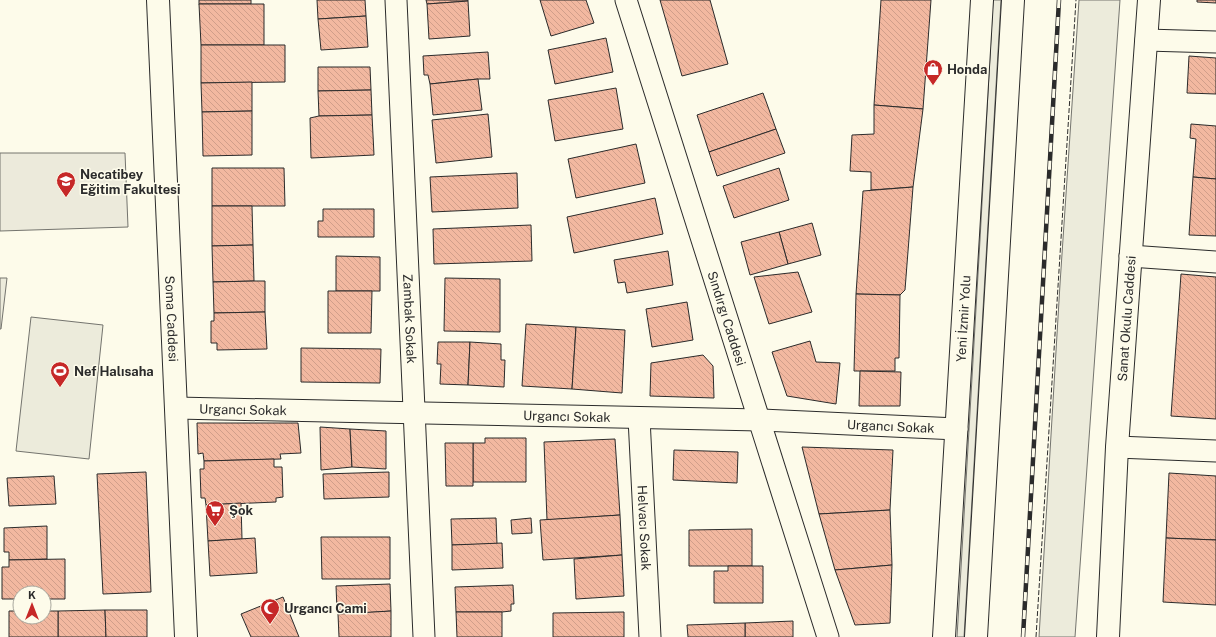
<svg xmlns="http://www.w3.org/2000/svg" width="1216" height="637" font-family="'Public Sans',sans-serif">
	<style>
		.green { fill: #ecebdb; stroke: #74746e }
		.parking { fill: #eceadb; stroke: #74746e }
		.building { fill: url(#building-back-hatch); stroke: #2b2b2b }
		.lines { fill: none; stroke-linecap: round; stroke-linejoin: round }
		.street-casing { stroke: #2b2b2b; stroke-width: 23 }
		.secondary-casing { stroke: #2b2b2b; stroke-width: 24 }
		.highway-casing { stroke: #2b2b2b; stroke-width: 24 }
		.street { stroke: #fdfbea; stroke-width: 21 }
		.secondary { stroke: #fdfbea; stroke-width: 22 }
		.highway { stroke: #fdfbea; stroke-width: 22 }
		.rail-casing { stroke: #2b2b2b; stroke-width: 4.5 }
		.rail { stroke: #fdfbea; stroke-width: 3; stroke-dasharray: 9; stroke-linecap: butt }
		.fence { stroke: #2b2b2b; stroke-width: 1; stroke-dasharray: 5 2; stroke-linecap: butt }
		.labels { text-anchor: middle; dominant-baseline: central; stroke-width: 3; stroke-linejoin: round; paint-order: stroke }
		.poi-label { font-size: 13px; font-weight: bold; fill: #2b2b2b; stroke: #fdfbea; text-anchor: start }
		.street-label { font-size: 13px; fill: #2b2b2b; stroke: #fdfbea }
	</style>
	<defs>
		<pattern id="building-back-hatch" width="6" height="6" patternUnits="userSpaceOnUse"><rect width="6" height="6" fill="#f2b8a0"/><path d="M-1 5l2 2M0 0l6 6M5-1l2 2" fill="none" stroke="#d09e8a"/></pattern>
	</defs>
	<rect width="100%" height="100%" fill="#fdfbea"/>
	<!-- green -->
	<g class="green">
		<path d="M993,0H1001L964,637H957L980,240Z"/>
		<path d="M1079,0H1120L1075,637H1039L1060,284Z"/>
		<path d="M0,278H7L1,329H0Z"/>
		<path d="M31,317L103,325L89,459L16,451Z"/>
	</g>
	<!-- parking -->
	<path class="parking" d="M0,153H125L128,227L0,231Z"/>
	<!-- building -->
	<g class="building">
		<rect x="199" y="0" width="52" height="4"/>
		<path d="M317,0H365L366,16L318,19Z"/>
		<path d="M426,0H468V1L427,4Z"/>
		<path d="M540,0H586L594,23L551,36Z"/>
		<path d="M660,0H710L728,64L682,76Z"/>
		<path d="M881,0H931L923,109L874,105Z"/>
		<path d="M1197,0H1216V3L1197,2Z"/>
		<path d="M468,1L470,36L429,39L427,4Z"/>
		<path d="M199,4H264V45H201Z"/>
		<path d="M366,16L368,47L321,50L318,19Z"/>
		<path d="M606,38L613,72L555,84L548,50Z"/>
		<path d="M201,45H285V82L201,83Z"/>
		<path d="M488,52L490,79H478L430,84L428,75H424L423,56Z"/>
		<path d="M1189,56L1216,58V94L1187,93Z"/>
		<path d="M318,67H370L371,90L318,91Z"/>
		<path d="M478,79L482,110L433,115L430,84Z"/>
		<path d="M252,82V111L202,112L201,83Z"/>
		<path d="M616,88L623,129L555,141L548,100Z"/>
		<path d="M371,90L372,115L319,116L318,91Z"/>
		<path d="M763,93L776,129L709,152L697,115Z"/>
		<path d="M874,105L923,109L913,187L871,190V172L850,171L852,135L874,134Z"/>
		<path d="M252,111V155L203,156L202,112Z"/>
		<path d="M488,114L492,157L436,163L432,120Z"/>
		<path d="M372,115L374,155L311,158L310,118L319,116Z"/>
		<path d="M1191,124L1216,126V179L1193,177L1196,139L1190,138Z"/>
		<path d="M776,129L785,153L717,176L709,152Z"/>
		<path d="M636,144L645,183L576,198L568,159Z"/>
		<path d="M212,168H284L285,206H212Z"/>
		<path d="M779,168L789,200L734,218L723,186Z"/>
		<path d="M517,173L518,208L432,212L430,177Z"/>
		<path d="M1193,177L1216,179V236L1189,235Z"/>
		<path d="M913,187L905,290L900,295L856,294L863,191Z"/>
		<path d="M655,198L663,234L574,253L567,217Z"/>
		<path d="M212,206H252L253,245L212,246Z"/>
		<path d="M323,209H374V237H318V221H323Z"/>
		<path d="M812,223L821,255L788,264L779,232Z"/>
		<path d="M531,225L532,261L434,264L433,229Z"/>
		<path d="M779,232L788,264L750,275L741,242Z"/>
		<path d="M253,245L254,281L213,282L212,246Z"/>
		<path d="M668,251L673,285L627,293L625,282L618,283L614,260Z"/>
		<path d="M336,256L380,257V291H336Z"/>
		<path d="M798,272L812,312L769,324L754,277Z"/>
		<path d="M1181,274L1216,277V419L1171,416Z"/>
		<path d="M445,278L500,279V332L444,331Z"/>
		<path d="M254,281H265V312L214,313L213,282Z"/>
		<path d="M328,291H372L371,333H328Z"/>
		<path d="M856,294L900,295L899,358H895V371H854Z"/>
		<path d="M687,302L693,340L652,347L646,309Z"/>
		<path d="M265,312L267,349L217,350V343H211V321H214V313Z"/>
		<path d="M526,324L576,327L572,389L522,386Z"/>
		<path d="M576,327L625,330L622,393L572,389Z"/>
		<path d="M810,341L816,362L840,363L836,404L787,396L772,352Z"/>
		<path d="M438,342H470L468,385L440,384L441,364H437Z"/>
		<path d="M470,342L501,344V360H505L504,387L468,385Z"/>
		<path d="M301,348L381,349L380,383L301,382Z"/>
		<path d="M703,355L713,366L714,398L650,396L651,363Z"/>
		<path d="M860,371L901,372L900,406H859Z"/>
		<path d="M197,423H298L301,453L280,454L281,459L204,461L203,453L198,454Z"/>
		<path d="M320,427L350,429L352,467L321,470Z"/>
		<path d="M350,429L386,431V469L352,467Z"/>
		<path d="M485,438H526V482H473V443H485Z"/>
		<path d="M615,439L620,515L547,520L544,442Z"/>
		<path d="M445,443H473V486H446Z"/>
		<path d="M802,447L893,450L890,510L819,514Z"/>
		<path d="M674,450L738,452L737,483L673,480Z"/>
		<path d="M274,459V467H282L283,497L276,498V502L206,505L205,498H201L200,469H204V461Z"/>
		<path d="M146,472L151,592L103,594L97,474Z"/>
		<path d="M389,472V497L324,499L323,474Z"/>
		<path d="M1169,473L1216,476V540L1166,538Z"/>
		<path d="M54,476L56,504L9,506L7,478Z"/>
		<path d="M241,503L242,539L208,541L206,505Z"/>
		<path d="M890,510L892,565L835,570L819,514Z"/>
		<path d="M620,515L622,555L543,560L540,520Z"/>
		<path d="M496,518L497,544L452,545L451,519Z"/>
		<path d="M531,518L532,533L512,534L511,520Z"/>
		<path d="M47,526V559L9,560V552H4V528Z"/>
		<path d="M752,529V566H689V530Z"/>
		<path d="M321,537H390V579H322Z"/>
		<path d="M255,538L257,573L210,576L208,541Z"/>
		<path d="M1166,538L1216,540V605L1163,602Z"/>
		<path d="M502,543L503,568L452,570V545Z"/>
		<path d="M622,555L624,596L576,599L574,559Z"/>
		<path d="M65,559V599H44V593H20V599H2V567H9V560Z"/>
		<path d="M892,565L890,623L855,625L835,570Z"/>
		<path d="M728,566H763V603H714V571H728Z"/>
		<path d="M390,584L391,611L363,613V610H337L336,586Z"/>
		<path d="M513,585L514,604H511V611L502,612H456L455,587Z"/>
		<path d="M283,597L299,637H251L241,614Z"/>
		<path d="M105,610L106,637H58V611Z"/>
		<path d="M105,610H147V637H106Z"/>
		<path d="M9,611H20V617H44V611H58V637H9Z"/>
		<path d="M391,611V637H339L338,614Z"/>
		<path d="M456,612H502V637H457Z"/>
		<path d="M624,612V637H553V613Z"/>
		<path d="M793,621V637H745V623Z"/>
		<path d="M745,623V637H688L687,625Z"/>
	</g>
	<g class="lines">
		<!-- street casing -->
		<g class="street-casing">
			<g id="street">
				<path id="s1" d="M396,0L424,637"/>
				<path id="s2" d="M626,0L828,637"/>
				<path d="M1146,40L1216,42"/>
				<path d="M1130,256L1216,262"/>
				<path id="s3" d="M176,408L760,420L957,429"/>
				<path id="s4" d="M639,418L650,637"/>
				<path d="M1117,447L1216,451"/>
			</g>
		</g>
		<!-- secondary casing -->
		<g class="secondary-casing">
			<g id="secondary">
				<path id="s5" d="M158,0L186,637"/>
				<path id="s6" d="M1108,637L1117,447L1149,0"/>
			</g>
		</g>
		<!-- highway casing -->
		<g class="highway-casing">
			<g id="highway">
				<path id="s7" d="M944,637L982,0"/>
				<path d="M976,637L1013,0"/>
			</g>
		</g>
		<!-- street -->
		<use href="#street" class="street"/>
		<!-- secondary -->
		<use href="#secondary" class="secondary"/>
		<!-- highway -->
		<use href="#highway" class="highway"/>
		<!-- rail casing -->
		<g class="rail-casing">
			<path id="rail" d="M1023,637L1059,0"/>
		</g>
		<!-- rail -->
		<use href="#rail" class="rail"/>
		<!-- fence -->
		<path class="fence" d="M1036,637L1076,0"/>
	</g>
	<!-- icons -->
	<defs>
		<g id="shop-pin" transform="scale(1)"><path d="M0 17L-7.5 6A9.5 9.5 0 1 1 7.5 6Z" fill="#c62828" stroke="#fdfbea"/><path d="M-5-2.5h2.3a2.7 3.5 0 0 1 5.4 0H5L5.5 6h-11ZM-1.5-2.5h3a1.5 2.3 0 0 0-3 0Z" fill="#fff"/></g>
		<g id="university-pin" transform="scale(1)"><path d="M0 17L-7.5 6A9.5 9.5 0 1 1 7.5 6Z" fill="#c62828" stroke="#fdfbea"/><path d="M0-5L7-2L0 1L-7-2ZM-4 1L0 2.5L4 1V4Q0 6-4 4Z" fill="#fff"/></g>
		<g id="stadium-pin" transform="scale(1)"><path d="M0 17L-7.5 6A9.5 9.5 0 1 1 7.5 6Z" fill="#c62828" stroke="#fdfbea"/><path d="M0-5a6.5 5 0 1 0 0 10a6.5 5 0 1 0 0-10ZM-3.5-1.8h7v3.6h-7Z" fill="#fff"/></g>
		<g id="supermarket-pin" transform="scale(1)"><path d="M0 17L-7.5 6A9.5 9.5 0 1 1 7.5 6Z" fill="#c62828" stroke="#fdfbea"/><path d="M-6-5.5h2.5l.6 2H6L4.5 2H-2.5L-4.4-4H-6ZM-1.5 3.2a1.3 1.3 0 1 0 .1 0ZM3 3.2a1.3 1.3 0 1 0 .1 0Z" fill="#fff"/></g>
		<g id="mosque-pin" transform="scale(1)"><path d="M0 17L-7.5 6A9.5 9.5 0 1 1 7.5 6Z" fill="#c62828" stroke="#fdfbea"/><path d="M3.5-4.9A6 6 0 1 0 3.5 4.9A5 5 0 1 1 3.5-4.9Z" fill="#fff"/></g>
	</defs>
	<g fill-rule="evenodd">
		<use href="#shop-pin" x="933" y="69"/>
		<use href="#university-pin" x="66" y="181"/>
		<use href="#stadium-pin" x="60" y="371"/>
		<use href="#supermarket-pin" x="215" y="510"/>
		<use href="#mosque-pin" x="270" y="608"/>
	</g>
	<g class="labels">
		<!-- poi labels -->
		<g class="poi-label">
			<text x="947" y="69">Honda</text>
			<text x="80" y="174">Necatibey<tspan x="80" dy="15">Eğitim Fakultesi</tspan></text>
			<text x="74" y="371">Nef Halısaha</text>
			<text x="229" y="510">Şok</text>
			<text x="284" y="608">Urgancı Cami</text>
		</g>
		<!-- street labels -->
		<g class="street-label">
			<text stroke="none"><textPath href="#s5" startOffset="319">Soma Caddesi</textPath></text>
			<text stroke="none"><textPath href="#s1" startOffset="319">Zambak Sokak</textPath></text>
			<text stroke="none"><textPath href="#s2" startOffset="334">Sındırgı Caddesi</textPath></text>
			<text stroke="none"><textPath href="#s6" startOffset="319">Sanat Okulu Caddesi</textPath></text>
			<text stroke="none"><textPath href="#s7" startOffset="319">Yeni İzmir Yolu</textPath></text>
			<text stroke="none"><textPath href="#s3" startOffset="67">Urgancı Sokak</textPath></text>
			<text stroke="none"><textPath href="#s3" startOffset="391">Urgancı Sokak</textPath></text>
			<text stroke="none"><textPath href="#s3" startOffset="715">Urgancı Sokak</textPath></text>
			<text stroke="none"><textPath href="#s4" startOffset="110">Helvacı Sokak</textPath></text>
		</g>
	</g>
	<!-- north arrow -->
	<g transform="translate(32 605)"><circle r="19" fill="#fdfbea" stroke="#a9a89e"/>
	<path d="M0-3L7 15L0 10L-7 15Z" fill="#c62828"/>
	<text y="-6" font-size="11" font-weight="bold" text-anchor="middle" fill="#2b2b2b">K</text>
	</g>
</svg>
